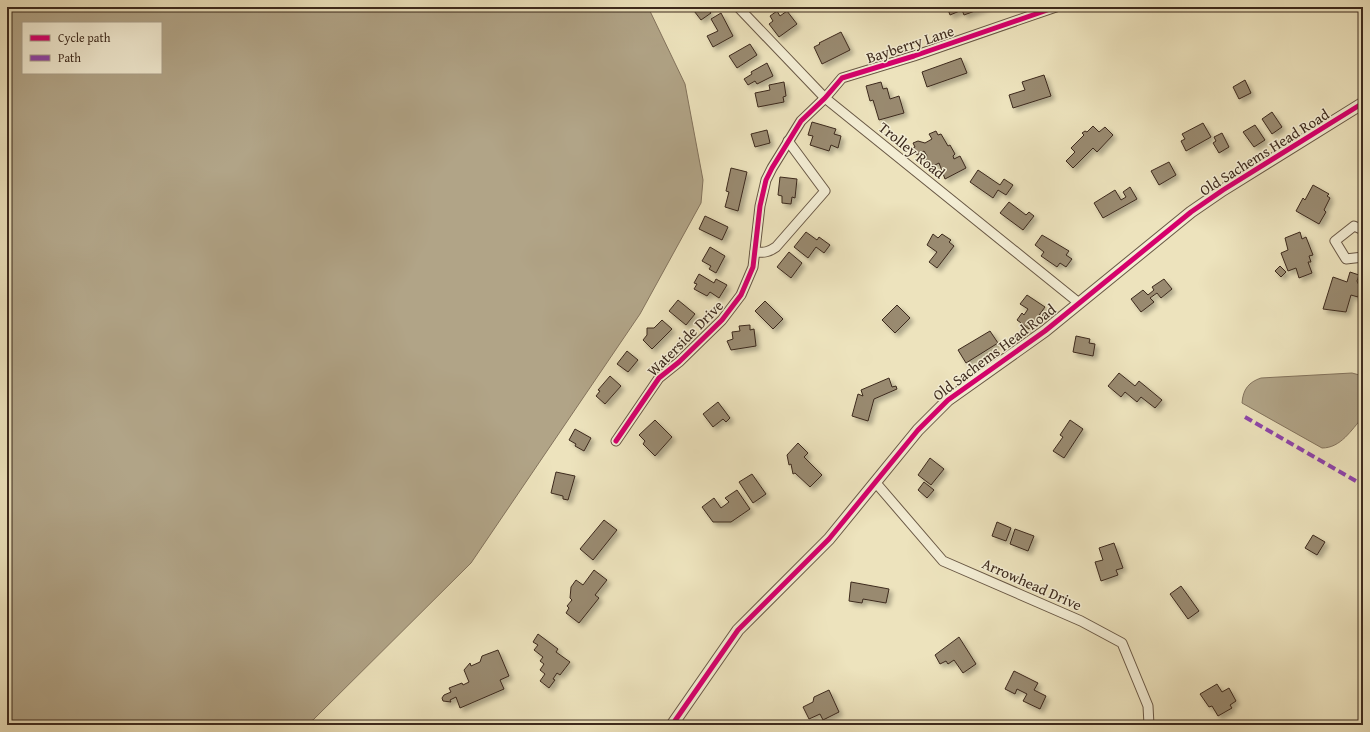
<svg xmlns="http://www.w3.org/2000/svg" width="1370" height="732" font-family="'Gentium Book Plus',serif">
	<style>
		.water { fill: #b1a487; stroke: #83735d; fill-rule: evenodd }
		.building { fill: #998a70; stroke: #3d2a1d; filter: url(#shadow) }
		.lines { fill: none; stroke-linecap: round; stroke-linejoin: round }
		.minor-casing { stroke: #695845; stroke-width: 11 }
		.tertiary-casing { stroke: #695845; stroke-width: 13 }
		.minor { stroke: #f3edd4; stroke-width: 9 }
		.tertiary { stroke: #f3edd4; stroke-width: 11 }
		.quiet { stroke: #8e44ad; stroke-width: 4; stroke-dasharray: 8 4; stroke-linecap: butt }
		.cycleway-casing { stroke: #f3edd4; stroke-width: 8 }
		.cycleway { stroke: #d6006c; stroke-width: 5 }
		.labels { text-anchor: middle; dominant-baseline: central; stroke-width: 3; stroke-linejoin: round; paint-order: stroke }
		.street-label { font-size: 15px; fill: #3d2a1d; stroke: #f3edd4 }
	</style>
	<defs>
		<filter id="shadow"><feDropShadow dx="3.5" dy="3.5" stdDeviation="2" flood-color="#0004"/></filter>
	</defs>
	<rect width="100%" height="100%" fill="#ede3bd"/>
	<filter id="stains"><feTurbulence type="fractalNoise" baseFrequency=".005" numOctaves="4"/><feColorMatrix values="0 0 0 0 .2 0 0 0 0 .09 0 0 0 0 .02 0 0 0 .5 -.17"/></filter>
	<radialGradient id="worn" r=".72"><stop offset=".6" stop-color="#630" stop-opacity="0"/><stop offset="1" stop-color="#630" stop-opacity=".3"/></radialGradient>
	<!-- water -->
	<g class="water">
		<path d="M7,7H648L685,84L703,180L701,203L640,314L471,563L313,720L300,725H7ZM23,23H161V73H23Z"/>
		<path d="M1352,373L1363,376V417C1351,430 1341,448 1322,448L1242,403C1243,389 1249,382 1261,378Z"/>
	</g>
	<!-- building -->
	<g class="building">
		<path d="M691,7H706L711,13L701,20Z"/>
		<path d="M947,7H986L964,15L962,10L950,15Z"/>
		<path d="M777,11L780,16L787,11L797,24L779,37L769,24L773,21L770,16Z"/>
		<path d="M721,13L733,36L713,47L707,36L718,31L711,19Z"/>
		<path d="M841,32L850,50L822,64L814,47L820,44L819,43Z"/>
		<path d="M750,44L757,55L737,68L729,56Z"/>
		<path d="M961,58L967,73L927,87L922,72Z"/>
		<path d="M767,63L773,76L757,84L755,81L748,85L744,79L752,74L751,72Z"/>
		<path d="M1044,75L1051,96L1013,108L1009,95L1025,90L1022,82Z"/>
		<path d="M1245,80L1251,93L1239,99L1233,87Z"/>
		<path d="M784,82L786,96L783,97L784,102L758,107L755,93L770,90L769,85Z"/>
		<path d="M881,82L883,89L887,88L890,99L899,96L904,113L879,120L873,100L870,101L866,86Z"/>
		<path d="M1272,112L1282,127L1272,134L1262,119Z"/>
		<path d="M812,122L836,129L834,134L841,136L838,148L831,145L829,151L810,145L813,136L808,135Z"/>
		<path d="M1203,123L1211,137L1186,151L1181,141L1185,139L1182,134Z"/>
		<path d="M1255,125L1265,140L1254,147L1243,132Z"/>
		<path d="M1093,126L1099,132L1105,127L1113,135L1097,152L1093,148L1073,168L1066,161L1075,152L1071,148L1084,135L1082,133L1085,131L1087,132Z"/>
		<path d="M767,130L770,143L755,147L751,134Z"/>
		<path d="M936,131L938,135L941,134L948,146L950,145L955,154L953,156L954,159L960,156L966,168L945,179L939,163L933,166L932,164H926L924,160L927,156L924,151L917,155L913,148L915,147L913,143L918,141L925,143L932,139L929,134Z"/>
		<path d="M1222,133L1229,147L1219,153L1213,143L1216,141L1214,137Z"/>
		<path d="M1169,162L1176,175L1159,185L1151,171Z"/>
		<path d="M731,168L747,172L738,211L725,207L729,192L726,191Z"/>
		<path d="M978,170L1000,185L1004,179L1013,185L1006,195L998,190L993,198L970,182Z"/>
		<path d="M780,177L797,179L795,198L792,197L791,204L782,203V196L778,195Z"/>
		<path d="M1313,185L1329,194L1327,196L1330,198L1324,210L1326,212L1319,224L1296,211L1303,198L1305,200Z"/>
		<path d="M1130,187L1137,199L1103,218L1094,203L1115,190L1121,200L1126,197L1123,192Z"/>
		<path d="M1009,202L1026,215L1029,212L1034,216L1023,230L1000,213Z"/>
		<path d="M705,216L728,227L722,240L699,229Z"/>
		<path d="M806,232L817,240L819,237L830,245L824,253L816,247L808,258L794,247Z"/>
		<path d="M1300,232L1302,239L1306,237L1313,255L1309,256L1311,262H1308L1312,273L1299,278L1296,268L1288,271L1281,253L1288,250L1285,238Z"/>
		<path d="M933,234L938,238L942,234L951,240L949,242L954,246L937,268L929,262L937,252L927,245Z"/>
		<path d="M1042,235L1069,251L1066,255L1072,259L1066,267L1060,263L1057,267L1041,256L1044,252L1035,245Z"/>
		<path d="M710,247L725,256L716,273L709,269L711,266L702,261Z"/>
		<path d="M789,252L802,263L791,278L777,267Z"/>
		<path d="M1280,266L1286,272L1281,277L1275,271Z"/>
		<path d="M1350,272L1359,275L1357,281L1360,288L1358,297L1351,295L1346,312L1323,309L1333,277L1347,282Z"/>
		<path d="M699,274L714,283L716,279L727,285L719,298L710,292L707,296L694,289L697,284L694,283Z"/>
		<path d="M1164,279L1172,289L1161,298L1157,293L1150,298L1154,302L1141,312L1131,299L1143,290L1148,295L1154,290L1152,287Z"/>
		<path d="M1027,295L1045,307L1029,329L1017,320L1022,313L1024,315L1028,309L1020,304Z"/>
		<path d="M678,300L695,314L686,325L669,311Z"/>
		<path d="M765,301L783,319L773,329L755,311Z"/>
		<path d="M897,305L910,318L895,333L882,320Z"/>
		<path d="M662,320L672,329L652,349L643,340L647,335V328H654Z"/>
		<path d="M750,325V330L754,329L756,346L731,350L727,341L733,339L732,332L740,331L739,326Z"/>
		<path d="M990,331L998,343L966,363L958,350Z"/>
		<path d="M1076,336L1090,339L1089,343L1095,344L1093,356L1073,352Z"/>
		<path d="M627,351L638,360L628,372L617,364Z"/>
		<path d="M1119,373L1135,386L1139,381L1162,400L1155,408L1141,397L1137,402L1125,392L1121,397L1108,386Z"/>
		<path d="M610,376L621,386L605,404L596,396L600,391L598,390Z"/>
		<path d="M889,378L892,387L896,386L897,389L874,399L868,421L852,416L858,394L863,396L861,390Z"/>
		<path d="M718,402L730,418L726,422L723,419L713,427L703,414Z"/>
		<path d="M655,420L672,437L655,456L643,444L645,441L639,435Z"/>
		<path d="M1070,420L1083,429L1064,458L1053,451L1063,437L1060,435Z"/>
		<path d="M575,429L591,438L584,451L575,446L576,444L569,440Z"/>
		<path d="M798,443L808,453L804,457L822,475L810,487L795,473L793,474L791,464L789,465L787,455Z"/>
		<path d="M930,458L944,469L931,485L918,475Z"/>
		<path d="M556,472L575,476L568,500L563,499V496L551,493Z"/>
		<path d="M752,474L766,494L753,503L739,482Z"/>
		<path d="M924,482L934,490L927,498L918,490Z"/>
		<path d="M737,490L750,509L731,522H713L702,507L714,498L721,508L729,502L725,498Z"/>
		<path d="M604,520L617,530L593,560L580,549Z"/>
		<path d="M997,522L1011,528L1006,541L992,536Z"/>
		<path d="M1015,529L1034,536L1028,551L1010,544Z"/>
		<path d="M1313,535L1325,542L1317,555L1305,548Z"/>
		<path d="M1114,543L1123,568L1116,570L1118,575L1101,581L1095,562L1103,560L1099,548Z"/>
		<path d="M594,570L607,580L595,595L599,598L579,623L566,613L569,608L567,606L572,600L570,598L571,587L576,580L583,585Z"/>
		<path d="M851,582L889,589L886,603L863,599L862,603L849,601Z"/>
		<path d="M1181,586L1199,611L1188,619L1170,594Z"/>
		<path d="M538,634L558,649L556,652L570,662L560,675L557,673L553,679L555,680L549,688L540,681L545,674L540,670L544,664L540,661L543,657L534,650L538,645L533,642Z"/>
		<path d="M959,637L976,664L963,673L954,660L948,664L946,661L940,664L935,655Z"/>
		<path d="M498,650L509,676L500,680L504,689L460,708L456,697L450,700L451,702L443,701L442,698L444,695L451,692L449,688L462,683L463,685L469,682L464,670L470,663L471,666L480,662L482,656Z"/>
		<path d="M1014,671L1038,683L1034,690L1046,696L1040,709L1023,701L1027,694L1017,689L1015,694L1005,689Z"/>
		<path d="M1217,684L1222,692L1229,688L1236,701L1230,705L1232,708L1218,716L1212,706L1209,707L1200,694Z"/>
		<path d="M829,690L839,712L823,720L820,714L809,719L803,707L813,702L814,697Z"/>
	</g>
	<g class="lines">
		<!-- minor casing -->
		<g class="minor-casing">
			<g id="minor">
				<path d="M738,7L825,98L1079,303"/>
				<path d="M1363,230L1354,226L1335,241L1346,259L1363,257"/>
				<path d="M755,252C764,253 769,252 776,247L825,191L788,141"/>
				<path d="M616,441L659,378L679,362L722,320L741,295L753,267L760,206L766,180L772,168L801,121L825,98L842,78L914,56L1056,7"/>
				<path d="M876,483L943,561L1081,621L1122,643L1148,706L1149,725"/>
			</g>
		</g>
		<!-- tertiary casing -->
		<g class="tertiary-casing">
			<path id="tertiary" d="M672,725L738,630L829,539L918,430L948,400L1045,331L1191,212L1223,190L1363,103"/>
		</g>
		<!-- minor -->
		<use href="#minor" class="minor"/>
		<!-- tertiary -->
		<use href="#tertiary" class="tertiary"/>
		<!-- quiet -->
		<path class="quiet" d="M1245,417L1363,485"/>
		<!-- cycleway casing -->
		<g class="cycleway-casing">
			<g id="cycleway">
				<path d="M616,441L659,378L679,362L722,320L741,295L753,267L760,206L766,180L772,168L801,121L825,98L842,78L914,56L1056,7"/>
				<path d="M672,725L738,630L829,539L918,430L948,400L1045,331L1191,212L1223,190L1363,103"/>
			</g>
		</g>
		<!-- cycleway -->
		<use href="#cycleway" class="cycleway"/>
	</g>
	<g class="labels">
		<!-- street labels -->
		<g class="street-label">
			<text transform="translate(910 44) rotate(-18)">Bayberry Lane</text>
			<text transform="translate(912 150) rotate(39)">Trolley Road</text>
			<text transform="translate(1264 152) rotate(-32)">Old Sachems Head Road</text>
			<text transform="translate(685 338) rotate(-45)">Waterside Drive</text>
			<text transform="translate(994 352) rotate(-37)">Old Sachems Head Road</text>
			<text transform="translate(1032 584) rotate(24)">Arrowhead Drive</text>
		</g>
	</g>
	<!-- margin -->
	<rect width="1370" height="732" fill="none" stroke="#ede3bd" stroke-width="24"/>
	<rect x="8" y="8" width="1354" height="716" fill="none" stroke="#3d2a1d" stroke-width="2"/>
	<rect x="12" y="12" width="1346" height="708" fill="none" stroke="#3d2a1d"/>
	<!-- legend -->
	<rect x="22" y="22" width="140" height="52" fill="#f3edd4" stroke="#aa9f8b"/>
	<rect x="30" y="35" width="20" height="6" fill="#d6006c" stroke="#aa9f8b"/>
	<text x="58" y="42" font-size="12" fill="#3d2a1d">Cycle path</text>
	<rect x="30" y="55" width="20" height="6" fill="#8e44ad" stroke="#aa9f8b"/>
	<text x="58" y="62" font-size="12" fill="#3d2a1d">Path</text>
	<rect width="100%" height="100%" filter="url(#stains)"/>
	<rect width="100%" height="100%" fill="url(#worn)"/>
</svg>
